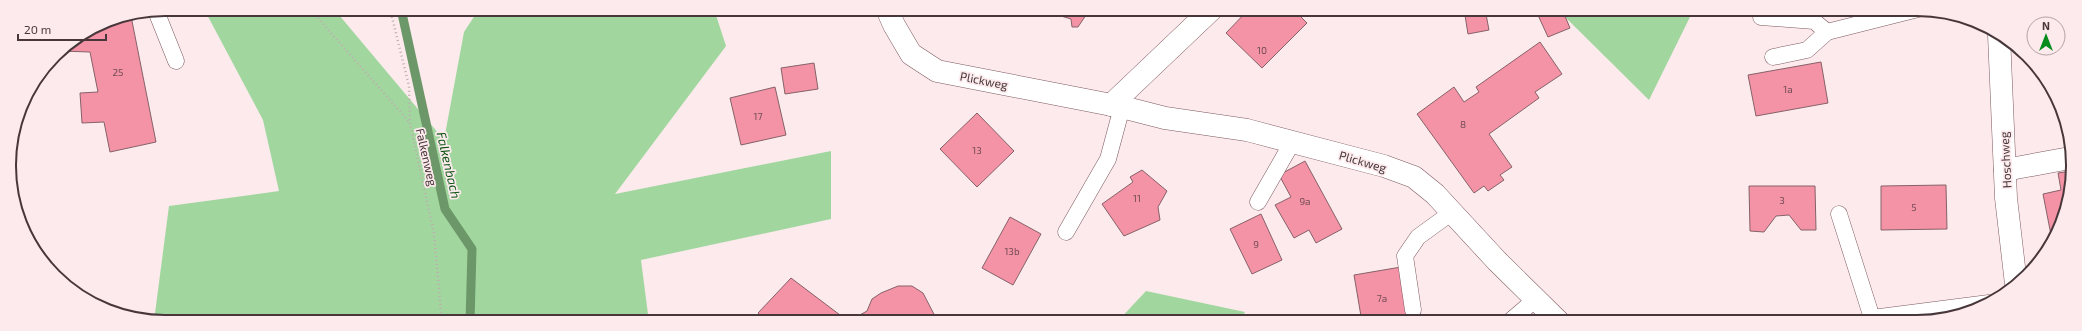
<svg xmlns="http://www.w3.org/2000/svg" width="2082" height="331" font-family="'Exo 2',sans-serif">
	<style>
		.green { fill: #a1d79f }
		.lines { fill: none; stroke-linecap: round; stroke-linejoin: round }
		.stream { stroke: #6c9768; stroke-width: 9 }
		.building { fill: #f492a6; stroke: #866268 }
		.lane-casing { stroke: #7d595f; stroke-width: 17 }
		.street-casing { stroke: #7d595f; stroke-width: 23 }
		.path { stroke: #beacaf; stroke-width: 2.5; stroke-dasharray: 1 3; stroke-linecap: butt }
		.lane { stroke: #fff; stroke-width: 16 }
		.street { stroke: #fff; stroke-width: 22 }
		.labels { text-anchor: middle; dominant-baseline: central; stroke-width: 3.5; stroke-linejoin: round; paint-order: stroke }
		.number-label { font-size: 10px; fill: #734e55 }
		.street-label { font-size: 12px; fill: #48373a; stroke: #fceaed }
		.water-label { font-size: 13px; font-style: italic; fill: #095411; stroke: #fceaed }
		.rim { fill: none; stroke: #48373a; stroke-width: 2 }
	</style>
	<rect width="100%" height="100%" fill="#fceaed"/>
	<!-- green -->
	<g class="green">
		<path d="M204,9H334L444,140L464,32L479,9H714L726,46L615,194L831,151V219L641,260L649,322L154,321L169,206L279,191L263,120Z"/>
		<path d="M1557,9H1685L1690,17L1649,100Z"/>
		<path d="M1146,291L1245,312L1239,322H1117Z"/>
	</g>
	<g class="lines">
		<!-- stream -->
		<path class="stream" d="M401,9L445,209L472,249L470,322"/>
	</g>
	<!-- building -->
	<g class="building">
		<path d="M1056,9H1090L1078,27H1072L1071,19L1051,13Z"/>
		<path d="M1249,9H1293L1307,23L1262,68L1226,33Z"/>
		<path d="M1464,9H1485L1489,30L1468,34Z"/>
		<path d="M1546,9H1562L1570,28L1548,37L1537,13Z"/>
		<path d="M131,16L156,142L110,152L104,122L82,123L80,93L98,92L90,52L60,51L106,21Z"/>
		<path d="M1540,42L1562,74L1535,92L1539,98L1489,134L1512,167L1500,175L1504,180L1488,191L1484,186L1474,193L1417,114L1454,87L1464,102L1479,92L1476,87Z"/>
		<path d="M1821,62L1828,103L1756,116L1748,75Z"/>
		<path d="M814,63L818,89L785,94L781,68Z"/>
		<path d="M775,87L786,135L741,145L730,98Z"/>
		<path d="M977,113L1014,151L977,187L940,149Z"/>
		<path d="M1305,161L1342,229L1316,243L1309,230L1294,238L1275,205L1291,197L1279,175Z"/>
		<path d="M1142,170L1167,191L1158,207L1160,220L1124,236L1102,204L1133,182L1130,177Z"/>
		<path d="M2072,171L2073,176L2061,226L2052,240L2043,194L2061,190L2058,173Z"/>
		<path d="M1946,185L1947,229L1881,230V186Z"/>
		<path d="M1749,186H1815L1816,230H1801L1789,215L1776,216L1764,232L1750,231Z"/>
		<path d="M1261,214L1282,260L1252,274L1230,229Z"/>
		<path d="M1010,217L1041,234L1013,285L982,268Z"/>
		<path d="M1401,267L1411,321L1362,322L1354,275Z"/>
		<path d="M791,278L844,318L858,316L867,311L872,299L881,293L898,286H912L923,293L938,322H767L758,313Z"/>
		<path d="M1351,318V322H1329Z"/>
	</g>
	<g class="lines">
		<!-- lane casing -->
		<g class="lane-casing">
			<g id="lane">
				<path d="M156,11L176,61"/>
				<path d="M1761,17L1814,21L1827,32"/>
				<path d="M1773,57L1807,50L1827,32L1918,9"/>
				<path d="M1258,202L1293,141"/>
				<path d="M1839,214L1872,318L1989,303"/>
				<path d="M1066,232L1108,159L1122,107"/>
				<path d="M1413,310L1405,256L1418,237L1451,213"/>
				<path d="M1509,322L1536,299"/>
			</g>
		</g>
		<!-- street casing -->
		<g class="street-casing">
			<g id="street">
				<path d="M887,9L894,25L911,54L937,71L1122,107L1165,118L1247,130L1384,166L1414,177L1435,194L1497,261L1559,322"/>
				<path d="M1999,35L2006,198L2016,284"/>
				<path d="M1111,105L1212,9"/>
				<path d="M2005,170L2070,158"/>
			</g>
		</g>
		<!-- path -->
		<g class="path">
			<path d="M310,9L410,123"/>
			<path d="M390,9L409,86L410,124L434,233L442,322"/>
		</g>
		<!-- lane -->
		<use href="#lane" class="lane"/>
		<!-- street -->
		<use href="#street" class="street"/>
	</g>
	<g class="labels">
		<!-- number labels -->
		<g class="number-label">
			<text x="1262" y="50">10</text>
			<text x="118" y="72">25</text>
			<text x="1788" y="89">1a</text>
			<text x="758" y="116">17</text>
			<text x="1463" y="124">8</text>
			<text x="977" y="150">13</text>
			<text x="1137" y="198">11</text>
			<text x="1782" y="200">3</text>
			<text x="1305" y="201">9a</text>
			<text x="1914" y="207">5</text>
			<text x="1256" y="244">9</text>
			<text x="1012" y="251">13b</text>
			<text x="1382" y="298">7a</text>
		</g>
		<!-- street labels -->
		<g class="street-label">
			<text transform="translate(984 80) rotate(11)">Plickweg</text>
			<text transform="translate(427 157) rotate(77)">Falkenweg</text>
			<text transform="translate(2005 160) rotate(-93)">Hoschweg</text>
			<text transform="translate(1363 161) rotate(16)">Plickweg</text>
		</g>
		<!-- water labels -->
		<g class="water-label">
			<text transform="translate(449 165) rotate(77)">Falkenbach</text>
		</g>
	</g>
	<!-- crop -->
	<path d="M0 0H2082V331H0ZM165 16H1917A149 149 0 0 1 2066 165V166A149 149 0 0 1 1917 315H165A149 149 0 0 1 16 166V165A149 149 0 0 1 165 16Z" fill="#fceaed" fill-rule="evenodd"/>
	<path class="rim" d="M165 16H1917A149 149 0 0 1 2066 165V166A149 149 0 0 1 1917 315H165A149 149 0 0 1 16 166V165A149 149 0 0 1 165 16Z"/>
	<!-- north arrow -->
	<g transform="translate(2046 36)"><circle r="19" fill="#fceaed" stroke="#b4a2a5"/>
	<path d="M0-3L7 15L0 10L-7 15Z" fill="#048d1c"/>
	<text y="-6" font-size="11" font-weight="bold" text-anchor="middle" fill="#48373a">N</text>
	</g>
	<!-- scale -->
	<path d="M18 34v6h88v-6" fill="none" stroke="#48373a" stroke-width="2"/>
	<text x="24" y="34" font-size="12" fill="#48373a" stroke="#fceaed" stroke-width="3" paint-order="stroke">20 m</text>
</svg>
